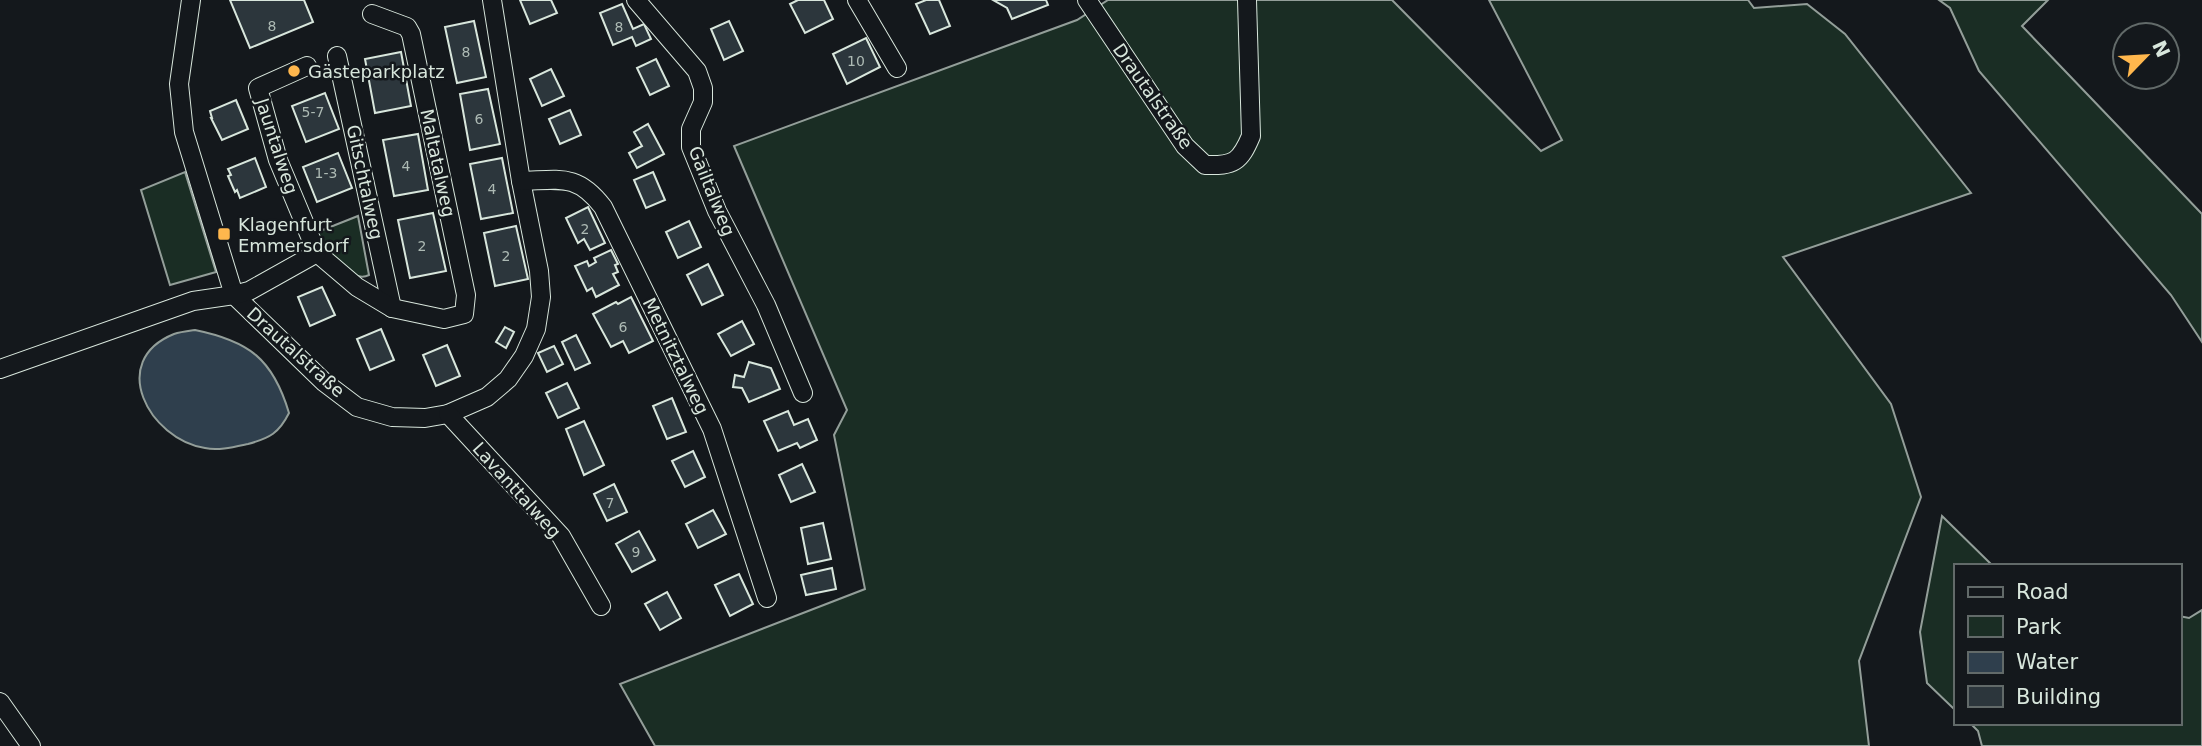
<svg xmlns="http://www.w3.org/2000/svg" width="2202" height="746" font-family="'DejaVu Sans',sans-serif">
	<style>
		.green { fill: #1a2d24; stroke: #939e99; stroke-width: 2 }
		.water { fill: #2f3f4d; stroke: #939e99; stroke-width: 2 }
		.building { fill: #2c363c; stroke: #d8e6dc; stroke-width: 2 }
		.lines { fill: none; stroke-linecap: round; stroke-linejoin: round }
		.minor-casing { stroke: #d8e6dc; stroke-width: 20 }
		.minor { stroke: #14181c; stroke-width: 18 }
		.poi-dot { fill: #ffb74d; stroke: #14181c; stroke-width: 2.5 }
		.labels { text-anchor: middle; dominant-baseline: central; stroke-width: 5; stroke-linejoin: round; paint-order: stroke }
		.number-label { font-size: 14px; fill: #adbab4 }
		.poi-label { font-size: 18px; fill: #d8e6dc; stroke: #14181c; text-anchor: start }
		.street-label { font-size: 18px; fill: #d8e6dc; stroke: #14181c }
	</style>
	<rect width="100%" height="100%" fill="#14181c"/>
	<!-- green -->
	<g class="green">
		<path d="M1108,0H1392L1541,151L1562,140L1489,0H1748L1754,8L1807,4L1845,34L1971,193L1783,257L1891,404L1921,497L1859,661L1869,746H655L620,684L865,589L834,435L847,410L734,146L1077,20Z"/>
		<path d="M1939,0H2048L2022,26L2202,214V342L2171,295L1979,71L1950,8Z"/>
		<path d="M185,172L216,272L170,285L141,190Z"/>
		<path d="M358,216L369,275C350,285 324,247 315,233Z"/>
		<path d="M1942,516L1993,566H1955V710L1927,683L1920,632Z"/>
		<path d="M2202,610V746H1982L1978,731L1970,723H2179V616L2189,618Z"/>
	</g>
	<!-- water -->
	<path class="water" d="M195,330C249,341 273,359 289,413C279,433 270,438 248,444C234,447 218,451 205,448C149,439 107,361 174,334C180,332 188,331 195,330Z"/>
	<!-- building -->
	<g class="building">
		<path d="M230,0H304L313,22L250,48Z"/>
		<path d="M520,0H551L557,13L530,24Z"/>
		<path d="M798,0H824L833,19L805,33L790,4Z"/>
		<path d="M926,0H939L950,26L930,34L916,4Z"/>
		<path d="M993,0H1046L1048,5L1012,19L1007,8Z"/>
		<path d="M622,4L633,29L644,24L651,39L636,46L632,37L613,45L600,13Z"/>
		<path d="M474,21L486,77L457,83L445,27Z"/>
		<path d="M729,21L743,51L724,60L711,29Z"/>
		<path d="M866,38L880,67L847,84L833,54Z"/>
		<path d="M401,52L411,106L375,113L365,59Z"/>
		<path d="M656,59L669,86L650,95L637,68Z"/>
		<path d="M551,69L564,96L542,106L530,79Z"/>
		<path d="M488,89L500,144L470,150L460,94Z"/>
		<path d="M325,93L339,129L306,142L292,106Z"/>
		<path d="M236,100L248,129L222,140L211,118H212L210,111Z"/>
		<path d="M570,110L581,135L560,144L549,119Z"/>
		<path d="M648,124L664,154L637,168L629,153L642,146L634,132Z"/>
		<path d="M418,134L428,190L394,196L383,140Z"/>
		<path d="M338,153L352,188L317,202L303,167Z"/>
		<path d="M255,158L266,187L240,198L237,190L235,192L228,176L231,175L228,169Z"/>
		<path d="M502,158L513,213L481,219L470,164Z"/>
		<path d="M653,172L665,200L646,208L634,180Z"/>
		<path d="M588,207L605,243L590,250L584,239L578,243L566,218Z"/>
		<path d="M433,213L446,271L410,278L398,220Z"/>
		<path d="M689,221L701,247L678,258L666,232Z"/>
		<path d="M516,226L528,279L495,286L484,233Z"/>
		<path d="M611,250L618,264L615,265L618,272L613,274L619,285L596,297L592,288L587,291L575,266L587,261L589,266L596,262L594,258Z"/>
		<path d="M708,264L723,295L702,305L687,275Z"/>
		<path d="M322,287L335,315L310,326L298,297Z"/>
		<path d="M631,297L653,341L629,353L623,341L611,347L593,314L616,302L618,304Z"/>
		<path d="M742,321L754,344L731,356L718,334Z"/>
		<path d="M505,327L514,332L506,348L496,342Z"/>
		<path d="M381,329L394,360L370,370L357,339Z"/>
		<path d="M576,335L590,363L575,370L562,342Z"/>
		<path d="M447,345L460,376L436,386L423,355Z"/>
		<path d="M554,346L563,364L547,372L538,353Z"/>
		<path d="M749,362L771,368L780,389L749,402L742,388L733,387L735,375L744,377Z"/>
		<path d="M567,383L579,408L558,418L546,393Z"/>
		<path d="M672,398L686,432L667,439L653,406Z"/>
		<path d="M788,411L794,425L808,419L817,440L800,448L797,443L778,451L764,421Z"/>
		<path d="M584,421L604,465L584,475L566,429Z"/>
		<path d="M693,451L705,477L685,487L672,461Z"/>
		<path d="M802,464L815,492L791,502L779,475Z"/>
		<path d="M614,484L627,512L607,521L594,494Z"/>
		<path d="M713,510L726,534L698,548L686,524Z"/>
		<path d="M823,523L831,559L808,564L801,528Z"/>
		<path d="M639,531L655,560L632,572L616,544Z"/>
		<path d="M832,568L836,589L806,595L801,575Z"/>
		<path d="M739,574L753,604L730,616L715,585Z"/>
		<path d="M667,592L681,618L660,630L645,604Z"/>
	</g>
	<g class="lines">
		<!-- minor casing -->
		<g class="minor-casing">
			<g id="minor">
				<path d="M191,0L179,84L184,132L234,295L324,382L357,407L392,417L425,418L448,414L487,397L508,379L524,356L536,329L541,297L539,271L521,181L492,0"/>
				<path d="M636,0L697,71L703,88V102L691,129V147L717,211L766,305L803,393"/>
				<path d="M857,0L897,68"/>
				<path d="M1087,0L1185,146L1205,165C1234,166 1240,162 1251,136L1247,0"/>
				<path d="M337,56L392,308"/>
				<path d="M307,66L258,88L278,160L317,253L357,287L392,308L444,319L464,314L466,295L411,34L407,27L372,14"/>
				<path d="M521,181C560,180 577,173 603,207L712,429L767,598"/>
				<path d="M0,369L193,301L234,295L249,291L317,253"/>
				<path d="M448,414L561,536L601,606"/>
				<path d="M0,702L31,746"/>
			</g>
		</g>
		<!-- minor -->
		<use href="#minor" class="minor"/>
	</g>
	<!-- markers -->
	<g class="poi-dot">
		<circle cx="294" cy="71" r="7"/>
		<rect x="217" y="227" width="14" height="14" rx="3.5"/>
	</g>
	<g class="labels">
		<!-- number labels -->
		<g class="number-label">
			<text x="272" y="26">8</text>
			<text x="619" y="27">8</text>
			<text x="466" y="52">8</text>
			<text x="856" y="61">10</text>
			<text x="313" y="112">5-7</text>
			<text x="479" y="119">6</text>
			<text x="406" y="166">4</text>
			<text x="326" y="173">1-3</text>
			<text x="492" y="189">4</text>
			<text x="585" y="229">2</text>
			<text x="422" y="246">2</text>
			<text x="506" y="256">2</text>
			<text x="623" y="327">6</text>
			<text x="610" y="503">7</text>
			<text x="636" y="552">9</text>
		</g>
		<!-- poi labels -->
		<g class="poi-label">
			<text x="308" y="71">Gästeparkplatz</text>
			<text x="238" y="224">Klagenfurt<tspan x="238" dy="21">Emmersdorf</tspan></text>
		</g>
		<!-- street labels -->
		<g class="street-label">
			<text transform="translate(1153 96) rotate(55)">Drautalstraße</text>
			<text transform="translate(277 146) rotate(72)">Jauntalweg</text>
			<text transform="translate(438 163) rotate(78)">Maltatalweg</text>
			<text transform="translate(365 182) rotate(78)">Gitschtalweg</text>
			<text transform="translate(712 191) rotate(68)">Gailtalweg</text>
			<text transform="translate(296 352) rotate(42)">Drautalstraße</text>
			<text transform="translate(676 356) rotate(64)">Metnitztalweg</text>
			<text transform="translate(517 490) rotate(48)">Lavanttalweg</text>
		</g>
	</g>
	<!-- legend -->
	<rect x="1954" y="564" width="228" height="161" fill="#14181c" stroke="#626a69" stroke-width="2"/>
	<rect x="1968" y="587" width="35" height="10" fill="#14181c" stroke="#626a69" stroke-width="2"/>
	<text x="2016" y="599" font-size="21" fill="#d8e6dc">Road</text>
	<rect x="1968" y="616" width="35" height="21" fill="#1a2d24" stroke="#626a69" stroke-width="2"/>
	<text x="2016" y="634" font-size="21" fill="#d8e6dc">Park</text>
	<rect x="1968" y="652" width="35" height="21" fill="#2f3f4d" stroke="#626a69" stroke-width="2"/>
	<text x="2016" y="669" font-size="21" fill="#d8e6dc">Water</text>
	<rect x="1968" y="686" width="35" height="21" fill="#2c363c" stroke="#626a69" stroke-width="2"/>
	<text x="2016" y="704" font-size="21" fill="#d8e6dc">Building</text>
	<!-- north arrow -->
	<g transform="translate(2146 56) rotate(65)"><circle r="33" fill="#14181c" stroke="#626a69" stroke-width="2"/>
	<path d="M0-5L12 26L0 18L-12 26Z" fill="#ffb74d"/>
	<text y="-10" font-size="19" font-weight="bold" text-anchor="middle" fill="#d8e6dc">N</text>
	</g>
</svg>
